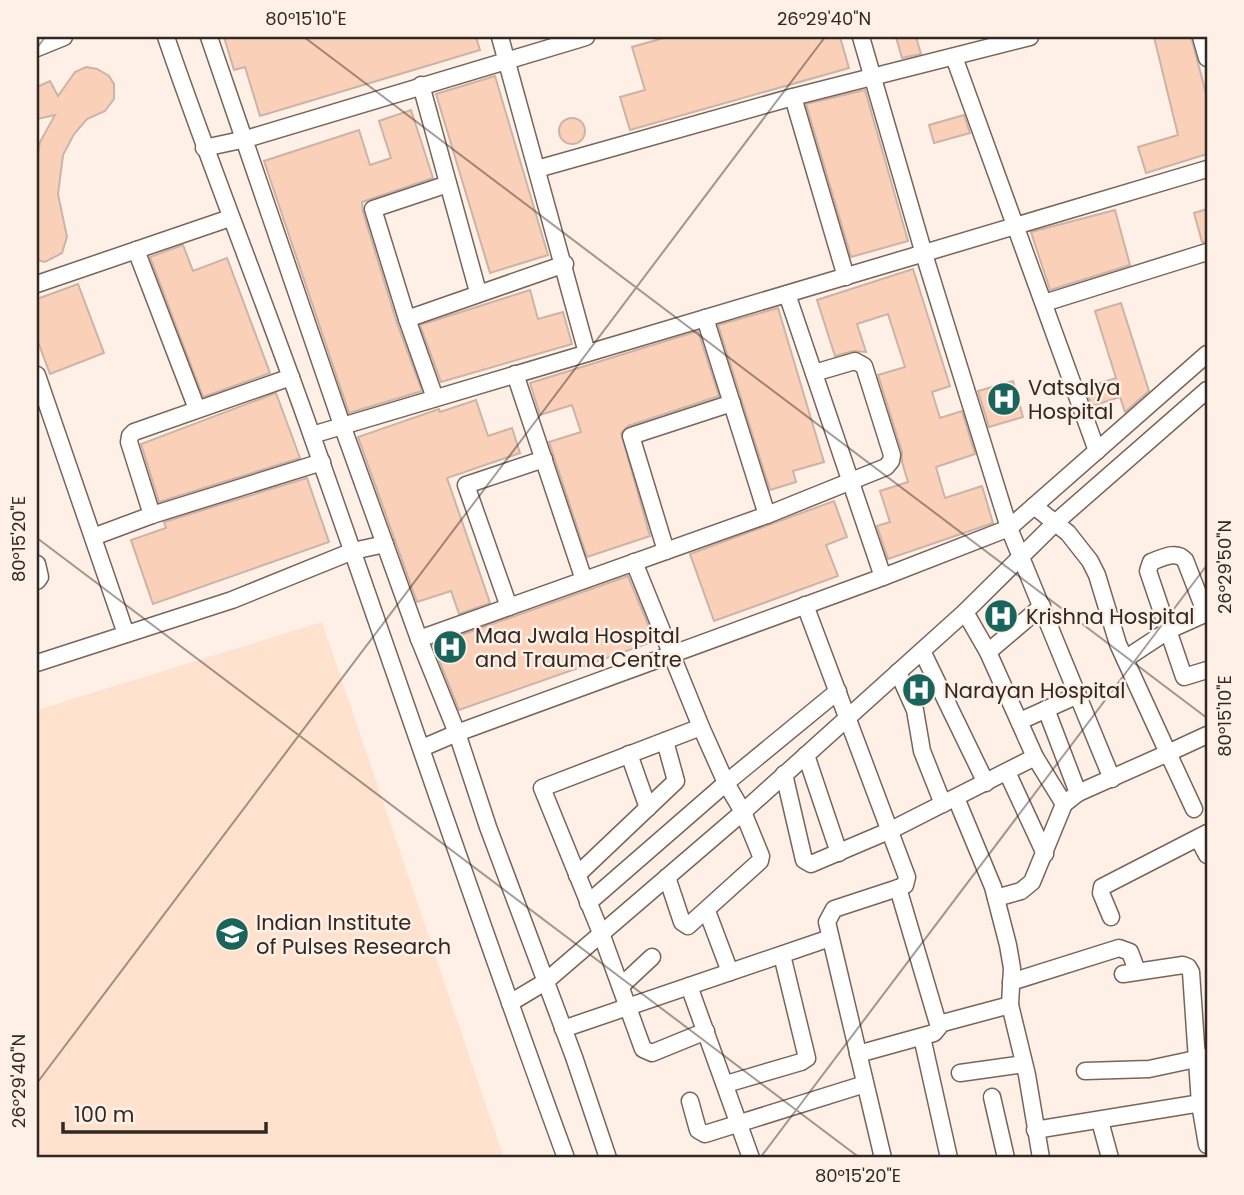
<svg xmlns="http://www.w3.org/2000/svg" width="1244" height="1195" font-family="Poppins,sans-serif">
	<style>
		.built { fill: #fee2cd }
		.building { fill: #fbd0b8; stroke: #cbb4a7; stroke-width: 2 }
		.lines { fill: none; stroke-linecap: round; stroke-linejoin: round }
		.minor-casing { stroke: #786558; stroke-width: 19 }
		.minor { stroke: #fff; stroke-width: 16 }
		.ticks { fill: none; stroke: #302822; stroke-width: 2; stroke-opacity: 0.45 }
		.labels { text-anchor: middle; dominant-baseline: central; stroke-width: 5; stroke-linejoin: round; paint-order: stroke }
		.poi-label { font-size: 21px; fill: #302822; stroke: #fef0e7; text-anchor: start }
		.neatline { fill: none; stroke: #302822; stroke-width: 2.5 }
		.ticks-label { font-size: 18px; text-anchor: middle; fill: #302822 }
	</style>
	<rect width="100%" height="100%" fill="#fef0e7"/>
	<!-- built -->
	<path class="built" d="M322,622L504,1158H37V710Z"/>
	<!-- building -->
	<g class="building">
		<path d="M224,37H476L480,50L260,116L245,67L234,70Z"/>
		<path d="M667,37H840L849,68L630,130L620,97L645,90L632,47Z"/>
		<path d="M896,37H916L921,54L902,58Z"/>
		<path d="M1154,37H1191L1207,97V154L1146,173L1138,147L1178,135Z"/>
		<path d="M86,67L97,69L109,76L114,84V99L105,111L87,119L74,134L63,155L58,194L67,237L62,253L45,262L37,260V159L40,142L55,115L37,119V87L50,81L58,96L75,72Z"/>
		<path d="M495,76L548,255L490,273L436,94Z"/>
		<path d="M865,90L908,241L851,257L806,104Z"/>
		<path d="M411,110L433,178L362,202L363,212L397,323L422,391L349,413L264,161L359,130L370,165L391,158L379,121Z"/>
		<path d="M964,115L970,133L934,143L929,125Z"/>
		<circle cx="572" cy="131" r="13"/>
		<path d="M1207,209V242H1202L1194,213Z"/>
		<path d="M1115,210L1130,265L1050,290L1031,232Z"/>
		<path d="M183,245L193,271L227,258L270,373L203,397L150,257Z"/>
		<path d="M913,269L950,386L932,392L940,418L962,411L975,454L936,467L945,498L982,486L993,523L888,559L877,526L890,522L880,491L908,482L902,462V452L878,375L905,367L888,314L857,324L866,352L853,351L835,356L817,300Z"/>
		<path d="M78,284L104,353L50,374L37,339V299Z"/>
		<path d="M530,290L538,319L563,312L572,344L441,382L420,325Z"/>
		<path d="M1121,303L1149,391L1125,412L1120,397L1092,406L1085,388L1116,378L1095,311Z"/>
		<path d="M778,308L824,462L793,471L796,482L770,490L718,325Z"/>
		<path d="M698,331L719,396L628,426L621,433L650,536L587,557L549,442L581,432L572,405L540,415L530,383Z"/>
		<path d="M1013,381L1023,417L989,427L978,391Z"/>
		<path d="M276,393L300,458L159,502L141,444Z"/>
		<path d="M476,400L488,436L512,428L520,453L447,478L490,603L459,614L451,591L417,602L358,437L439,409L440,412Z"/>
		<path d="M307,478L329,542L153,604L131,540L166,528L164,522Z"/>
		<path d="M834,501L847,537L826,545L838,576L714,621L690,554Z"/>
		<path d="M628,576L655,641L459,710L433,645Z"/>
	</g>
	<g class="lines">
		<!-- minor casing -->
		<g class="minor-casing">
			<g id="minor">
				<path d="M166,37C212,171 265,302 312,436C397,676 478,919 566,1158"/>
				<path d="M209,37L342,425L419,639L457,733L488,827L574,1057L608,1158"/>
				<path d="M500,37L587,353"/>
				<path d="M861,37L924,254L1009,528L1112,779"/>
				<path d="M1201,37L1207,58"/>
				<path d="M37,48L64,37"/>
				<path d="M954,57L1097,451"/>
				<path d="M421,85L478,292"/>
				<path d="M793,97L846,277"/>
				<path d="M204,148L246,139L586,37"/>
				<path d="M537,169L793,97L1030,37"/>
				<path d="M136,250L197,409"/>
				<path d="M37,284L230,218"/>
				<path d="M787,294L883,577"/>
				<path d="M1044,303L1207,252"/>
				<path d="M705,318L767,515"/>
				<path d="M407,319L565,264"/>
				<path d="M515,374L584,580"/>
				<path d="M37,375L126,634"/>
				<path d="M435,398L407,319L373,209L448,184"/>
				<path d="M312,435L1207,169"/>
				<path d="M1034,506L1068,533L1090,561L1097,575L1118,644L1168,753L1207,735"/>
				<path d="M152,515L129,442L130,436L134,432L291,377"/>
				<path d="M93,537L152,515L322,462"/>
				<path d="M666,551L631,436L732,403"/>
				<path d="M634,562L701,727"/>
				<path d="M37,564L40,577L37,581"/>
				<path d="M805,605L907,877L905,885L898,888L834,909L827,922L883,1158"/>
				<path d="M509,607L466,485L544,459"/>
				<path d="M965,612L988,652L1035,757L1064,804L1078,793L1168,753L1194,809"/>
				<path d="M1206,614L1185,560C1176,550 1162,558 1151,562L1148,571L1184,677L1207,670"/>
				<path d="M419,639L767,515L886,467L891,461L892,455L864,366L855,361L814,373"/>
				<path d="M922,651L986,783"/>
				<path d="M988,652L1042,606"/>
				<path d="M1125,659L1169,630L1207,613"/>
				<path d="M37,663L232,600L353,551L385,544"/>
				<path d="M898,672L915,710L922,751L943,804"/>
				<path d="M1046,709L1078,793"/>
				<path d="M1020,721L1078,695"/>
				<path d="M422,748L457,733L883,577L1009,528L1207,354"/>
				<path d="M629,754L648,808"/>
				<path d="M806,755L839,853"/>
				<path d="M1007,772L1045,854"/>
				<path d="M784,774L804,860L811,864L891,830L1035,757"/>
				<path d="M956,798L993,887L1008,945L1012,968L1010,1005L1027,1075L1041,1158"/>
				<path d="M1198,838L1207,855"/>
				<path d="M577,875L676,781L665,741"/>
				<path d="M667,877L682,922L688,926L760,861L761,856L743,812L726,783L701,727L542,788L601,933L643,1049L652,1053L706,1031"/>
				<path d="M996,898L1021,891L1032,882L1064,804"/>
				<path d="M588,903L726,783L838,691"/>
				<path d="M707,911L730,972"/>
				<path d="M1111,917L1101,893L1102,887L1207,833"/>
				<path d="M1123,974L1183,965L1188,967L1191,972L1200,1104L1207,1145"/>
				<path d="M1011,982L1119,948L1130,952L1137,971"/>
				<path d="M621,986L652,957"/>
				<path d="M689,986L751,1158"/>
				<path d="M510,1003L545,982L743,812L965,612L1056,522L1207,390"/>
				<path d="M939,1024L1010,1005"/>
				<path d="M563,1029L830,938"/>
				<path d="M922,1037L949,1158"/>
				<path d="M858,1054L934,1033L939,1027L898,888"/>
				<path d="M1085,1071L1149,1069L1205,1057"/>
				<path d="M960,1073L1024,1064"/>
				<path d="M726,1084L801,1062L807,1058L782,955"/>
				<path d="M992,1097L1006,1158"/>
				<path d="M690,1101L698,1130L705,1134L865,1084"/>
				<path d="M1100,1121L1110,1158"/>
				<path d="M1035,1130L1207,1102"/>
			</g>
		</g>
		<!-- minor -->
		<use href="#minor" class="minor"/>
	</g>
	<!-- ticks -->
	<path class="ticks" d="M304,37L1207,718M37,48L45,37M37,538L860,1158M37,1083L825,37M760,1158L1207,565"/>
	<!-- icons -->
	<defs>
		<g id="hospital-disc" transform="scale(1.75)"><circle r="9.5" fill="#1a645c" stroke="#fef0e7"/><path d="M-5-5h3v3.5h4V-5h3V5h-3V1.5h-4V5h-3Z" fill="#fff"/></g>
		<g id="university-disc" transform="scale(1.75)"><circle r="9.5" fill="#1a645c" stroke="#fef0e7"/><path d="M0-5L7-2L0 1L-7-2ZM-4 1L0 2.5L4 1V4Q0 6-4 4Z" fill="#fff"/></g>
	</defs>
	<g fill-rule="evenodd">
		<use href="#hospital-disc" x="1004" y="399"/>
		<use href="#hospital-disc" x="1001" y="616"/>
		<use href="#hospital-disc" x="450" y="647"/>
		<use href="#hospital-disc" x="919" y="690"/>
		<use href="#university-disc" x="232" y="934"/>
	</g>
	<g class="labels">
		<!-- poi labels -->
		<g class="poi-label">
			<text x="1028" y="387">Vatsalya<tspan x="1028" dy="24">Hospital</tspan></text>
			<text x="1026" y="616">Krishna Hospital</text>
			<text x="475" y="635">Maa Jwala Hospital<tspan x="475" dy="24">and Trauma Centre</tspan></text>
			<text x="944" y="690">Narayan Hospital</text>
			<text x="256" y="922">Indian Institute<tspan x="256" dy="24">of Pulses Research</tspan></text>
		</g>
	</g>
	<!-- border -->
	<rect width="1244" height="1195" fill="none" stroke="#fef0e7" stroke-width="77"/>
	<!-- scale -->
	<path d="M63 1122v10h203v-10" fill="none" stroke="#302822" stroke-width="3.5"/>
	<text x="74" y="1122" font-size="21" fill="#302822" stroke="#fef0e7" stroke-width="5" paint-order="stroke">100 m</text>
	<rect x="38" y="38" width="1168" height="1118" class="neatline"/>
	<g class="ticks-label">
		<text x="306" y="25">80°15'10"E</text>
		<text x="824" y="25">26°29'40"N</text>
		<text transform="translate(19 539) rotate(-90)" y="6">80°15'20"E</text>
		<text transform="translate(1225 567) rotate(-90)" y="6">26°29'50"N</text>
		<text transform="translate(1225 716) rotate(-90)" y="6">80°15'10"E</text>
		<text transform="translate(19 1081) rotate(-90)" y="6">26°29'40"N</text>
		<text x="858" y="1182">80°15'20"E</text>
	</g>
</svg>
